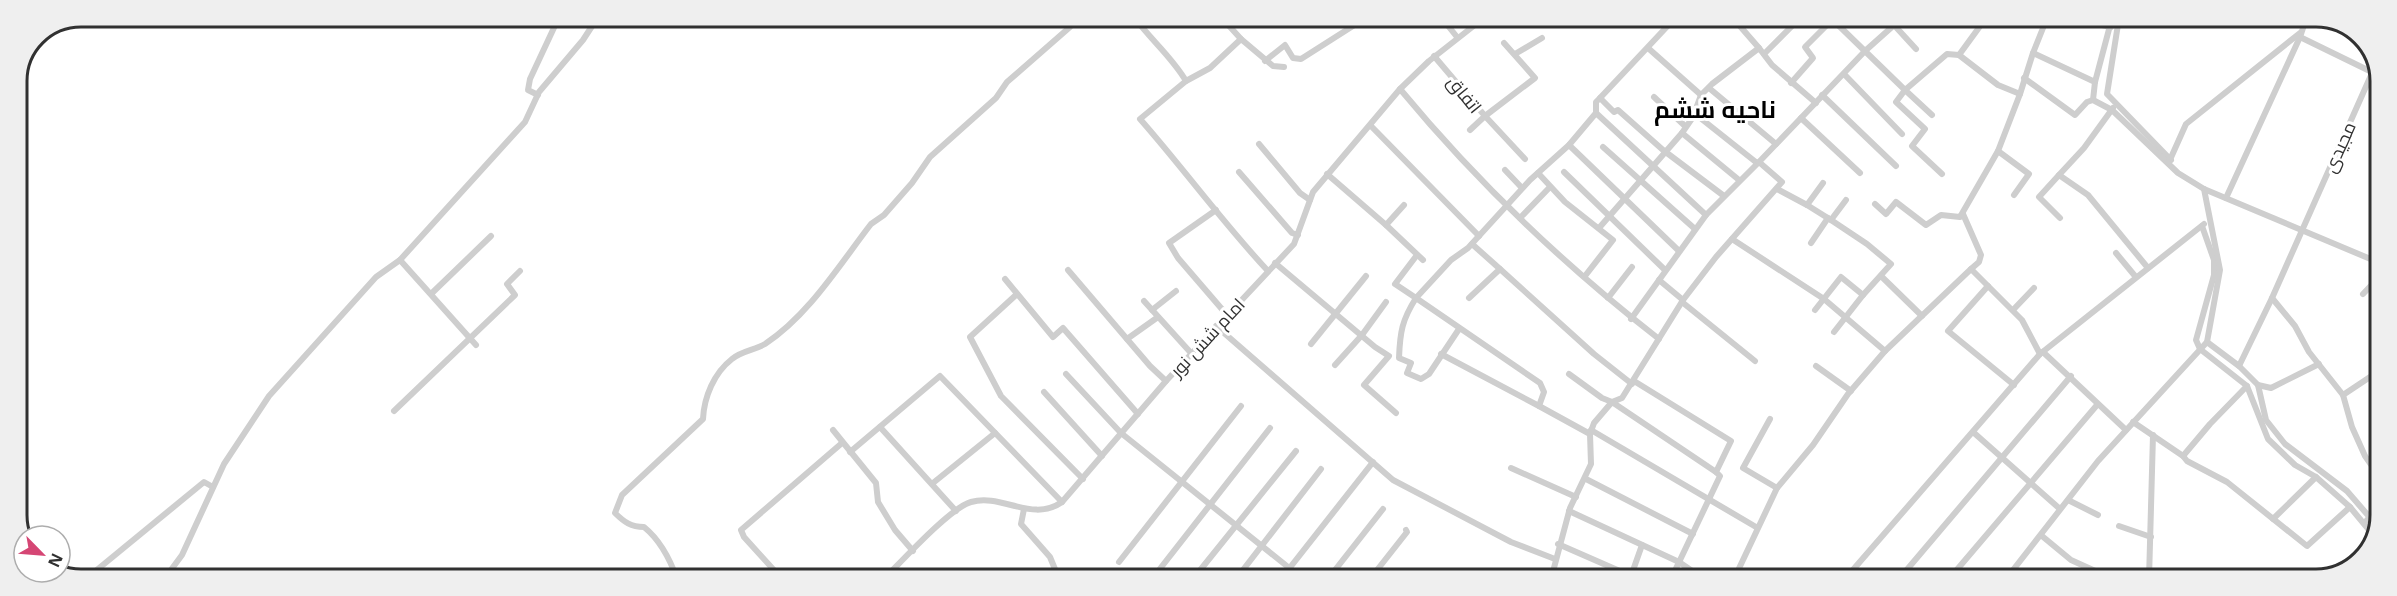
<svg xmlns="http://www.w3.org/2000/svg" width="2397" height="596" font-family="'Noto Sans',Cairo,sans-serif">
	<style>
		.lines { fill: none; stroke-linecap: round; stroke-linejoin: round }
		.minor { stroke: #cecece; stroke-width: 6 }
		.labels { text-anchor: middle; dominant-baseline: central; stroke-width: 6; stroke-linejoin: round; paint-order: stroke }
		.street-label { font-size: 18px; fill: #313131; stroke: #fff }
		.district-label { font-size: 24px; font-weight: bold; fill: #000; stroke: #fff }
		.rim { fill: none; stroke: #313131; stroke-width: 3 }
	</style>
	<rect width="100%" height="100%" fill="#fff"/>
	<g class="lines">
		<!-- minor -->
		<g class="minor">
			<path d="M1134,17C1151,40 1172,57 1186,81"/>
			<path d="M1221,17L1241,39"/>
			<path d="M1441,17L1457,37"/>
			<path d="M1732,17L1759,48"/>
			<path d="M2047,18L2033,53L2095,82"/>
			<path d="M2070,18L2111,27"/>
			<path d="M2119,18L2107,94L2171,160"/>
			<path d="M2303,18L2305,22L2300,37L2380,76"/>
			<path d="M1894,25L1916,49"/>
			<path d="M1742,27L1753,17"/>
			<path d="M1504,43L1535,78L1485,116L1525,159"/>
			<path d="M1648,48L1701,95"/>
			<path d="M1515,54L1542,38"/>
			<path d="M1764,54L1800,18"/>
			<path d="M1959,55L1986,18"/>
			<path d="M1434,56L1485,116L1470,130"/>
			<path d="M1265,61L1285,45L1293,58L1301,59L1367,17"/>
			<path d="M1844,74L1902,134"/>
			<path d="M2024,78L2075,115L2087,102L2093,100L2112,110L2178,173L2204,189L2380,263"/>
			<path d="M1791,83L1813,58L1805,47L1831,21H1834L1905,90L1896,102L1925,129L1912,146L1942,174"/>
			<path d="M1709,88L1776,144"/>
			<path d="M1400,89C1477,182 1564,265 1659,339"/>
			<path d="M538,95L528,90L530,79L559,17"/>
			<path d="M1822,95L1896,166"/>
			<path d="M1654,97L1685,126"/>
			<path d="M1600,98L1676,17"/>
			<path d="M2093,100L2095,82L2112,18"/>
			<path d="M1596,113L1706,215"/>
			<path d="M1694,113L1757,163"/>
			<path d="M1932,115L1905,90L1947,54L1959,55L1998,85L2020,94L2033,53"/>
			<path d="M1801,118L1860,173"/>
			<path d="M1371,126L1479,236"/>
			<path d="M1682,133L1739,180"/>
			<path d="M1259,144L1300,193L1310,200"/>
			<path d="M1569,145L1679,251"/>
			<path d="M1603,147L1695,229"/>
			<path d="M1998,151L2029,174L2014,195"/>
			<path d="M2169,162L2186,124L2300,33"/>
			<path d="M1505,170L1522,188"/>
			<path d="M1239,172L1292,233L1298,235"/>
			<path d="M1564,172L1665,270"/>
			<path d="M1538,173L1565,202L1613,240L1585,276"/>
			<path d="M1327,174L1386,225L1404,205"/>
			<path d="M2059,175L2084,148L2113,108"/>
			<path d="M1777,189L1807,205L1823,183"/>
			<path d="M2226,198L2300,37"/>
			<path d="M1875,204L1886,214L1896,202L1926,225L1941,215L1960,217L1998,151L2020,94"/>
			<path d="M1807,205L1831,220L1846,200"/>
			<path d="M1216,210L1169,243L1178,258L1227,315"/>
			<path d="M1963,214L1981,255L1979,262L1971,269L2022,320L2040,354L2204,224"/>
			<path d="M1520,218L1550,187"/>
			<path d="M2060,218L2039,197L2059,175L2088,195L2148,268"/>
			<path d="M1831,220L1867,244L1891,264L1863,295L1834,332"/>
			<path d="M1386,225L1423,260"/>
			<path d="M2202,226L2214,260V275L2196,340L2200,349L2247,386L2268,439L2295,465L2316,477L2350,507L2374,536"/>
			<path d="M1599,228L1682,133L1693,117L1701,95L1712,84L1759,48L1772,65L1816,103"/>
			<path d="M1732,239L1824,299L1885,351"/>
			<path d="M1811,243L1828,218"/>
			<path d="M2116,253L2135,276"/>
			<path d="M1417,255L1395,284L1416,298L1451,260L1468,248L1530,180L1569,145L1596,113V102L1600,98L1614,112L1618,110L1663,150L1724,196"/>
			<path d="M400,260L476,345"/>
			<path d="M1275,263L1375,347L1389,356L1364,385L1396,413"/>
			<path d="M1500,269L1594,354L1632,384"/>
			<path d="M1068,270L1150,366L1166,381"/>
			<path d="M1268,271C1223,223 1184,169 1140,119L1186,81L1210,68L1241,39L1273,66L1284,67"/>
			<path d="M1881,276L1922,316"/>
			<path d="M1005,279L1053,337L1063,328L1138,414"/>
			<path d="M1659,280L1683,300"/>
			<path d="M1988,286L1948,331L2014,385"/>
			<path d="M431,294L491,236"/>
			<path d="M1017,294L970,337L1001,396L1083,479"/>
			<path d="M2363,294L2380,276"/>
			<path d="M1469,298L1500,269L1472,244"/>
			<path d="M1608,298L1632,267"/>
			<path d="M2272,298L2295,326L2309,352L2343,395L2352,427L2365,456L2379,476"/>
			<path d="M1144,301L1191,353"/>
			<path d="M1682,302L1755,361"/>
			<path d="M1152,310L1176,291"/>
			<path d="M1815,310L1841,277L1863,295"/>
			<path d="M2013,310L2034,288"/>
			<path d="M1631,319L1706,215L1759,162"/>
			<path d="M1216,326L1393,480L1511,542L1555,559"/>
			<path d="M1459,329L1429,374L1421,379L1407,373L1411,363L1399,358C1400,332 1402,320 1416,298L1540,383L1544,392L1539,406L1590,434"/>
			<path d="M1127,339L1158,317"/>
			<path d="M2207,342L2239,366L2258,385L2266,420L2285,444L2347,491L2379,528"/>
			<path d="M1311,344L1366,276"/>
			<path d="M2043,352L2126,430"/>
			<path d="M1441,354L1539,406"/>
			<path d="M1335,365L1362,335L1386,302"/>
			<path d="M1816,366L1851,391"/>
			<path d="M2239,366L2272,298L2376,64"/>
			<path d="M1066,374L1121,433L1303,579"/>
			<path d="M1569,374L1602,398L1612,402L1716,472"/>
			<path d="M1634,381L1731,441L1716,472L1720,476L1671,579"/>
			<path d="M2258,385L2271,388L2319,364"/>
			<path d="M2247,386L2210,424L2183,456L2187,461L2227,482L2307,546L2350,507"/>
			<path d="M1044,392L1102,456"/>
			<path d="M2343,395L2379,371"/>
			<path d="M394,411L515,295L507,284L520,271"/>
			<path d="M1770,419L1743,468L1777,488"/>
			<path d="M2133,422L2183,456"/>
			<path d="M880,427L956,511"/>
			<path d="M833,430L876,483L878,502L895,530L913,551"/>
			<path d="M1591,430L1756,527"/>
			<path d="M1973,432L2060,509"/>
			<path d="M850,452L940,376L1062,502"/>
			<path d="M1511,468L1576,497"/>
			<path d="M1586,479L1693,534"/>
			<path d="M933,483L995,433"/>
			<path d="M2068,500L2098,515"/>
			<path d="M1024,509L1021,524L1050,557L1057,574L1054,579"/>
			<path d="M1569,511L1679,562L1704,579"/>
			<path d="M2273,519L2316,477"/>
			<path d="M2367,520L2379,508"/>
			<path d="M2119,526L2151,537"/>
			<path d="M2042,536L2071,560L2113,579"/>
			<path d="M1558,544L1638,579"/>
			<path d="M1119,562L1241,406"/>
			<path d="M2305,572L2313,579"/>
			<path d="M1631,576L1642,545"/>
			<path d="M2149,576L2161,577L2163,572L2180,579"/>
			<path d="M87,578L204,482L213,487"/>
			<path d="M165,578L182,555L224,464L269,396L376,277L400,260L525,122L539,92L583,40L598,17"/>
			<path d="M677,579C670,559 660,540 644,527C631,527 624,522 615,513L622,495L703,419C704,397 714,373 732,359C741,351 755,350 765,344C809,315 840,264 871,224L884,215L912,183L930,157L996,98L1007,82L1070,27L1076,17"/>
			<path d="M782,579L744,537L741,530L842,443"/>
			<path d="M884,579C902,561 950,508 971,502C1002,493 1032,523 1062,502L1166,381L1294,244L1313,192L1400,89L1429,61L1485,17"/>
			<path d="M1152,579L1270,428"/>
			<path d="M1193,579L1296,451"/>
			<path d="M1236,579L1321,469"/>
			<path d="M1281,579L1373,462"/>
			<path d="M1328,579L1383,509"/>
			<path d="M1370,579L1407,532L1406,530"/>
			<path d="M1414,579L1416,576"/>
			<path d="M1551,579L1570,508L1591,464L1590,434L1594,423L1612,402L1622,398L1683,300L1716,257L1782,182L1759,162L1865,51L1902,18"/>
			<path d="M1734,579L1777,488L1813,445L1848,394L1885,351L1971,269"/>
			<path d="M1845,579L2040,354"/>
			<path d="M1899,579L2071,376"/>
			<path d="M1949,579L2097,405"/>
			<path d="M2006,579L2098,461L2207,342L2220,270L2204,189"/>
			<path d="M2086,579L2091,570"/>
			<path d="M2149,579L2153,435"/>
		</g>
	</g>
	<g class="labels">
		<!-- street labels -->
		<g class="street-label">
			<text transform="translate(1465 94) rotate(51)">اتفاق</text>
			<text transform="translate(2339 147) rotate(-66)">مجیدی</text>
			<text transform="translate(1207 337) rotate(-47)">امام شش نور</text>
		</g>
		<!-- district labels -->
		<g class="district-label">
			<text x="1715" y="108">ناحیه ششم</text>
		</g>
	</g>
	<!-- crop -->
	<path d="M0 0H2397V596H0ZM81 27H2316A54 54 0 0 1 2370 81V515A54 54 0 0 1 2316 569H81A54 54 0 0 1 27 515V81A54 54 0 0 1 81 27Z" fill="#efefef" fill-rule="evenodd"/>
	<path class="rim" d="M81 27H2316A54 54 0 0 1 2370 81V515A54 54 0 0 1 2316 569H81A54 54 0 0 1 27 515V81A54 54 0 0 1 81 27Z"/>
	<!-- north arrow -->
	<g transform="translate(42 554) rotate(115)"><circle r="28" fill="#ffffff" stroke="#adadad" stroke-width="1.5"/>
	<path d="M0-4.5L10 22L0 15L-10 22Z" fill="#d54674"/>
	<text y="-9" font-size="16" font-weight="bold" text-anchor="middle" fill="#313131">N</text>
	</g>
</svg>
